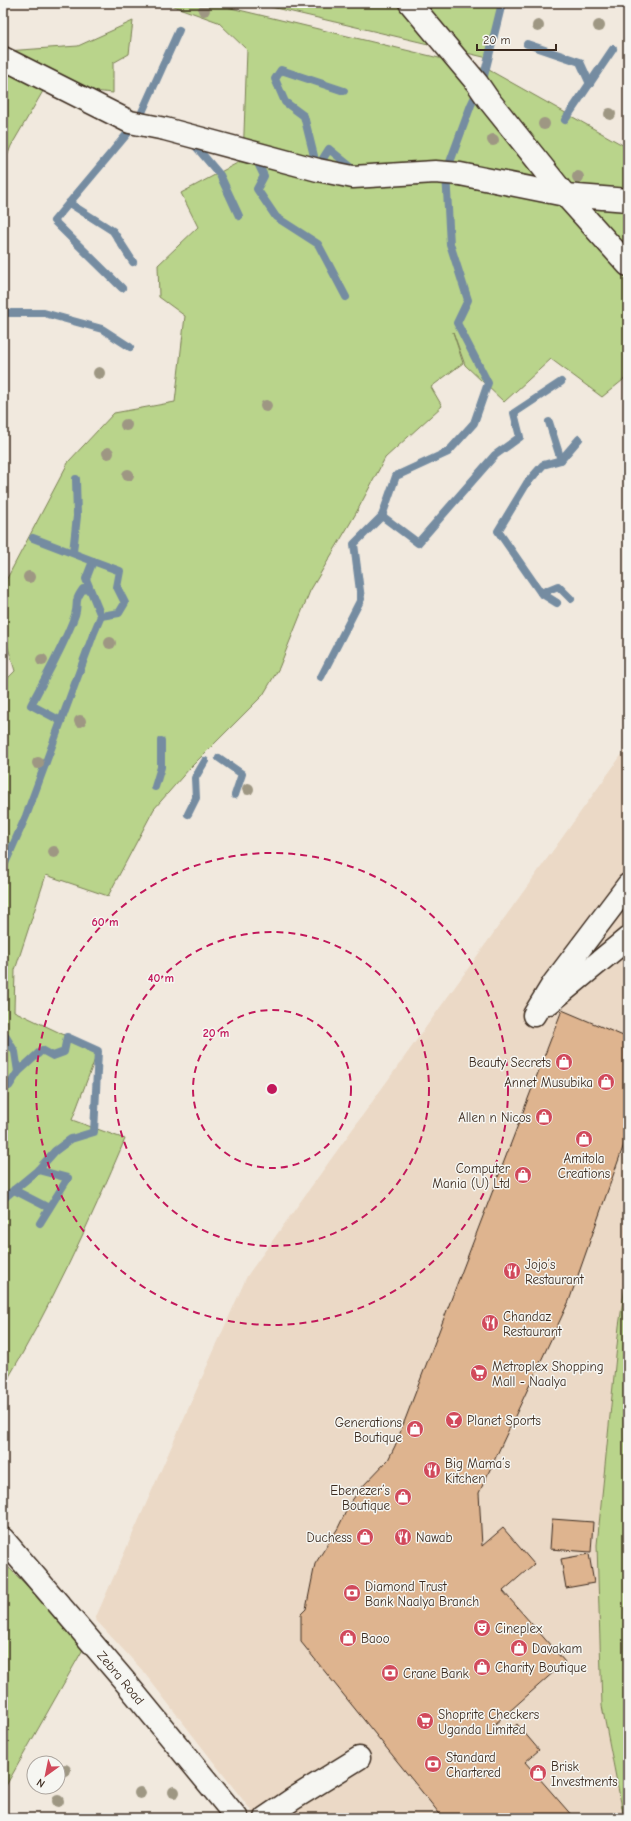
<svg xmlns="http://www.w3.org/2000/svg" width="631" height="1821" font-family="'Comic Neue',sans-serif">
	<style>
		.built { fill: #ebd9c6 }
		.green { fill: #b9d48b; stroke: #7a7f54 }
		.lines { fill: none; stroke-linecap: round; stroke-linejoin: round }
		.stream { stroke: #758ca1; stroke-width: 8 }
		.building { fill: #deb48f; stroke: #3b2a1e }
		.minor-casing { stroke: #3b2a1e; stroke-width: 25 }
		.minor { stroke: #f6f6f2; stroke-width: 22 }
		.tree { fill: #9e9783 }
		.ring { fill: none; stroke: #c2185b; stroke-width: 2; stroke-dasharray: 7 5 }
		.labels { text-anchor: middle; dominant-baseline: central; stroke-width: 3; stroke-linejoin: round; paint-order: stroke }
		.poi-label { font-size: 13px; fill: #3b2a1e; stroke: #f6f6f2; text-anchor: start }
		.street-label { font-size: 13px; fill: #3b2a1e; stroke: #f6f6f2 }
		.centre { fill: #c2185b; stroke: #f6f6f2; stroke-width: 2 }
		.ring-label { font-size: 12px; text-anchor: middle; font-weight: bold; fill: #c2185b; stroke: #f6f6f2; stroke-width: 3; stroke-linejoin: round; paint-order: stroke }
	</style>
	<rect width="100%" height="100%" fill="#f1e9de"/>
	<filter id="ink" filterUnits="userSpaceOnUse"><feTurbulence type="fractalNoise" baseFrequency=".025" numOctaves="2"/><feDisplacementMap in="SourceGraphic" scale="8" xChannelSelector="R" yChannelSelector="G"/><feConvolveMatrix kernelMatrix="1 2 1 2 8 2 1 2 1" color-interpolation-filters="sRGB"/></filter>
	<g filter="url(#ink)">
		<!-- built -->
		<path class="built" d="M628,746V1267L619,1326L597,1545L602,1706L624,1818H257L142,1670L95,1619L247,1276Z"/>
		<!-- green -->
		<g class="green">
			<path d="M165,3H210L489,70L628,148V376L602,397L551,359L504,402L465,365L453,332L463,363L431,387L442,406L385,458L355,515L310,591L279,668L263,695L189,769L154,809L108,896L46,875L15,970L14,1011L98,1051L72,1120L125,1139C89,1224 50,1308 3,1387V683L15,671L3,631V586L69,461L114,413L175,402L185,316L159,297L158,265L198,227L181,193L243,160L247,50L218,22Z"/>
			<path d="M254,3H502L488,58Z"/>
			<path d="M133,21L129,54L113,63V93L46,86L11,146L3,167V49L6,51L78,46Z"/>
			<path d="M628,1267V1818H624L602,1706L597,1545L619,1326Z"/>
			<path d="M3,1562L86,1644L3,1791Z"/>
		</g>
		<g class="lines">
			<!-- stream -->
			<g class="stream">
				<path d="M527,44L580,62L590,84"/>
				<path d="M344,91L281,70L275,79L285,102L304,116L317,168L329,149L356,171"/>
				<path d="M565,120L613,49"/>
				<path d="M192,142L220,175L239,216"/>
				<path d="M255,157L264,176L257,189L276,217L318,244L346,297"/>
				<path d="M69,203L113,231L133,262"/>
				<path d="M122,288L54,221L138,121L179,30"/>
				<path d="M3,313H44L102,329L130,347"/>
				<path d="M549,422L561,460"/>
				<path d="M382,516L418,543L495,455L520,437L514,413L561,382"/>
				<path d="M33,538L93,561"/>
				<path d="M73,552L77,516L76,479"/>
				<path d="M541,593L558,586L571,599"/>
				<path d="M557,603L541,593L498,531L527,483L543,465L561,460L579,439"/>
				<path d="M321,677L361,599L354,544L382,516L396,476L448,452L474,423L488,383L457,323L468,300L450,244L446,173L471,105L483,80L502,3"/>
				<path d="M61,721L31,705C46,676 64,646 75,615C79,602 73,603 83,589L90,590"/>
				<path d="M219,758L242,774L235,795"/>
				<path d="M155,787L161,767V741"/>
				<path d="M188,814L196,798L195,778L205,761"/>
				<path d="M3,868L26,816L93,635L101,616L119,613L125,603L117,587L120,571L93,561L86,579L101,616"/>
				<path d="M3,1032L15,1052L18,1072L42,1050L53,1056L64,1052L67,1037L98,1051L94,1132L71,1139L55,1151L38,1170L3,1199"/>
				<path d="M3,1081L9,1086L18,1072"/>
				<path d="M38,1170L68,1178L40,1223"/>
				<path d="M14,1190L49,1208"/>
			</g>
		</g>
		<!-- building -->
		<g class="building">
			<path d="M562,1010L628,1038V1133L569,1301L479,1493L482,1546L503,1528L534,1564L503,1591L565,1662L494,1725L504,1736L517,1724L539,1750L525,1762L574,1818H443L301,1642V1614L306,1609L315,1564L338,1528L350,1503L362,1487L388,1460L395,1446Z"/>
			<path d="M552,1519L593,1522L591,1552L550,1549Z"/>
			<path d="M589,1554L594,1583L566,1588L561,1559Z"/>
		</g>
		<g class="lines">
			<!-- minor casing -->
			<g class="minor-casing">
				<g id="minor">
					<path d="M410,3L477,83L488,99L565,195L628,265"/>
					<path d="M3,58L130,122L165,129L318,170L353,177L435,172L460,174L565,195L628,200"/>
					<path d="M549,1003L628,938"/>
					<path d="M534,1015L553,984L628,885"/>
					<path id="s1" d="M3,1539L122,1678L237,1818"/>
					<path d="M265,1818L293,1799L359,1758"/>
				</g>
			</g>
			<!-- minor -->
			<use href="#minor" class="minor"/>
		</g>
		<!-- trees -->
		<g class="tree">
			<circle cx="204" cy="10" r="6"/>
			<circle cx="538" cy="26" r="6"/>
			<circle cx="599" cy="26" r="6"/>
			<circle cx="610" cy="114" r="6"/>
			<circle cx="544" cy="124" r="6"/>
			<circle cx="493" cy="140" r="6"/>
			<circle cx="578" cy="177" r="6"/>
			<circle cx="99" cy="373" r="6"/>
			<circle cx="266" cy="406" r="6"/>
			<circle cx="126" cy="425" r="6"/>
			<circle cx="108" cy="453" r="6"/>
			<circle cx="128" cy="475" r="6"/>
			<circle cx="29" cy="577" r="6"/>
			<circle cx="110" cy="643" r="6"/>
			<circle cx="42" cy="660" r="6"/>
			<circle cx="80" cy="721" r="6"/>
			<circle cx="38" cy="763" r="6"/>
			<circle cx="248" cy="789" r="6"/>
			<circle cx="54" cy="852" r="6"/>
			<circle cx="65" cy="1770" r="6"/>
			<circle cx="174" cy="1792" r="6"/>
			<circle cx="140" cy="1793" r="6"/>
			<circle cx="58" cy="1801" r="6"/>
		</g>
	</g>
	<!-- distance rings -->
	<g class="ring">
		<circle cx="272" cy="1089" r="79"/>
		<circle cx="272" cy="1089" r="157"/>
		<circle cx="272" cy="1089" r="236"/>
	</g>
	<!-- icons -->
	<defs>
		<g id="shop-disc" transform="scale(0.9)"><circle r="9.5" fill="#d1495b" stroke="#f6f6f2"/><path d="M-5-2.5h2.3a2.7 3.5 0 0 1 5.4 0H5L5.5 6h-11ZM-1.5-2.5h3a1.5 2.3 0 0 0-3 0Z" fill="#fff"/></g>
		<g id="restaurant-disc" transform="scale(0.9)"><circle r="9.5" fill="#d1495b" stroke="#f6f6f2"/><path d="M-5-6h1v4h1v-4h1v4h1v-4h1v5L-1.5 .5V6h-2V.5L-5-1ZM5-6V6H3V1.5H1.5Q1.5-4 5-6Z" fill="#fff"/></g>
		<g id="supermarket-disc" transform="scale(0.9)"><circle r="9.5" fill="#d1495b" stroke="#f6f6f2"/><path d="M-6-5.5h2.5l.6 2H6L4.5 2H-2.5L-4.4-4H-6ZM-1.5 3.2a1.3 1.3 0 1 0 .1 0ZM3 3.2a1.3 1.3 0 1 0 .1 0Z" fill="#fff"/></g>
		<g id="bar-disc" transform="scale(0.9)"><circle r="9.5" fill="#d1495b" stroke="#f6f6f2"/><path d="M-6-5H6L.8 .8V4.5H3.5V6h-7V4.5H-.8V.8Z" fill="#fff"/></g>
		<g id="bank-disc" transform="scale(0.9)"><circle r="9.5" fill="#d1495b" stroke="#f6f6f2"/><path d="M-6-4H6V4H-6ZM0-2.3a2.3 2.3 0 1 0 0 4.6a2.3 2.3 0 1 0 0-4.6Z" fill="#fff"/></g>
		<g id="theatre-disc" transform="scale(0.9)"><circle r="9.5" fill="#d1495b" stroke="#f6f6f2"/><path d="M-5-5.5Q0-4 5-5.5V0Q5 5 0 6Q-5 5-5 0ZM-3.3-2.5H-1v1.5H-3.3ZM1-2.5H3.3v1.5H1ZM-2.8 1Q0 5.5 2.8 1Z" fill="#fff"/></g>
	</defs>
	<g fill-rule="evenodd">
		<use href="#shop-disc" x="564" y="1062"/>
		<use href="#shop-disc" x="606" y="1082"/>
		<use href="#shop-disc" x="544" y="1117"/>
		<use href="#shop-disc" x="584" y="1139"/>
		<use href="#shop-disc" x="523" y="1175"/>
		<use href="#restaurant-disc" x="512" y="1271"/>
		<use href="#restaurant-disc" x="490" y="1323"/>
		<use href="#supermarket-disc" x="479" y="1373"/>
		<use href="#bar-disc" x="454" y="1420"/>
		<use href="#shop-disc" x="415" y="1429"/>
		<use href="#restaurant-disc" x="432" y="1470"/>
		<use href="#shop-disc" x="403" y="1497"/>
		<use href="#shop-disc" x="365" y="1537"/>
		<use href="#restaurant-disc" x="403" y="1537"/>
		<use href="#bank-disc" x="352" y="1593"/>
		<use href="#theatre-disc" x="482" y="1628"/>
		<use href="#shop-disc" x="348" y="1638"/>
		<use href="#shop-disc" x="519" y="1648"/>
		<use href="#shop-disc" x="482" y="1667"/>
		<use href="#bank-disc" x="390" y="1673"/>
		<use href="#supermarket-disc" x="425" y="1721"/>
		<use href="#bank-disc" x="433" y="1764"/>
		<use href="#shop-disc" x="538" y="1773"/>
	</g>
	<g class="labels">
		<!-- poi labels -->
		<g class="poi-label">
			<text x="551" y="1062" text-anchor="end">Beauty Secrets</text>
			<text x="593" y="1082" text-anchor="end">Annet Musubika</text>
			<text x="531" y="1117" text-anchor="end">Allen n Nicos</text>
			<text x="584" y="1158" text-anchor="middle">Amitola<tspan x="584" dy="15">Creations</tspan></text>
			<text x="510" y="1168" text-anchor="end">Computer<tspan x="510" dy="15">Mania (U) Ltd</tspan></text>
			<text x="525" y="1264">Jojo’s<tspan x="525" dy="15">Restaurant</tspan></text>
			<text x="503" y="1316">Chandaz<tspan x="503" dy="15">Restaurant</tspan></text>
			<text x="492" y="1366">Metroplex Shopping<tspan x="492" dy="15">Mall - Naalya</tspan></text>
			<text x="467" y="1420">Planet Sports</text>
			<text x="402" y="1422" text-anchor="end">Generations<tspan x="402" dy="15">Boutique</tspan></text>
			<text x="445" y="1463">Big Mama’s<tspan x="445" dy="15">Kitchen</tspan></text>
			<text x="390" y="1490" text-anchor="end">Ebenezer’s<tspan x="390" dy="15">Boutique</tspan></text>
			<text x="352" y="1537" text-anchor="end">Duchess</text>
			<text x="416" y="1537">Nawab</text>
			<text x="365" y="1586">Diamond Trust<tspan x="365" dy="15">Bank Naalya Branch</tspan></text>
			<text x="495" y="1628">Cineplex</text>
			<text x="361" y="1638">Baoo</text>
			<text x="532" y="1648">Davakam</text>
			<text x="495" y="1667">Charity Boutique</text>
			<text x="403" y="1673">Crane Bank</text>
			<text x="438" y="1714">Shoprite Checkers<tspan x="438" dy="15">Uganda Limited</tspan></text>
			<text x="446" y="1757">Standard<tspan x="446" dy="15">Chartered</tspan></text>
			<text x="551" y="1766">Brisk<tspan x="551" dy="15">Investments</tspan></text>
		</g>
		<!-- street labels -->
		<g class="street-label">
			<text stroke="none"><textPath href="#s1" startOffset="182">Zebra Road</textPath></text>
		</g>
	</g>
	<circle cx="272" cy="1089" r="6" class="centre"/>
	<g class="ring-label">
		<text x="105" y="926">60 m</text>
		<text x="161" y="982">40 m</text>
		<text x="216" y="1037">20 m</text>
	</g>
	<!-- margin -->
	<rect width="631" height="1821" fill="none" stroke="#f6f6f2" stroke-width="16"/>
	<rect x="8" y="8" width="615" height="1805" fill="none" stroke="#3b2a1e" stroke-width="1.5" filter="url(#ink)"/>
	<!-- north arrow -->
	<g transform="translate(46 1775) rotate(213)"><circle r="19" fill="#f6f6f2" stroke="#aba49d"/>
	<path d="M0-3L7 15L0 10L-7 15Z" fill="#d1495b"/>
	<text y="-6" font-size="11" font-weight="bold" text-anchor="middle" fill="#3b2a1e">N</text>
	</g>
	<!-- scale -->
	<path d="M477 44v6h79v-6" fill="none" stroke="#3b2a1e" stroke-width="2"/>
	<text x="483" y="44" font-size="12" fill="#3b2a1e" stroke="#f6f6f2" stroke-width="3" paint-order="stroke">20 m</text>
</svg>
